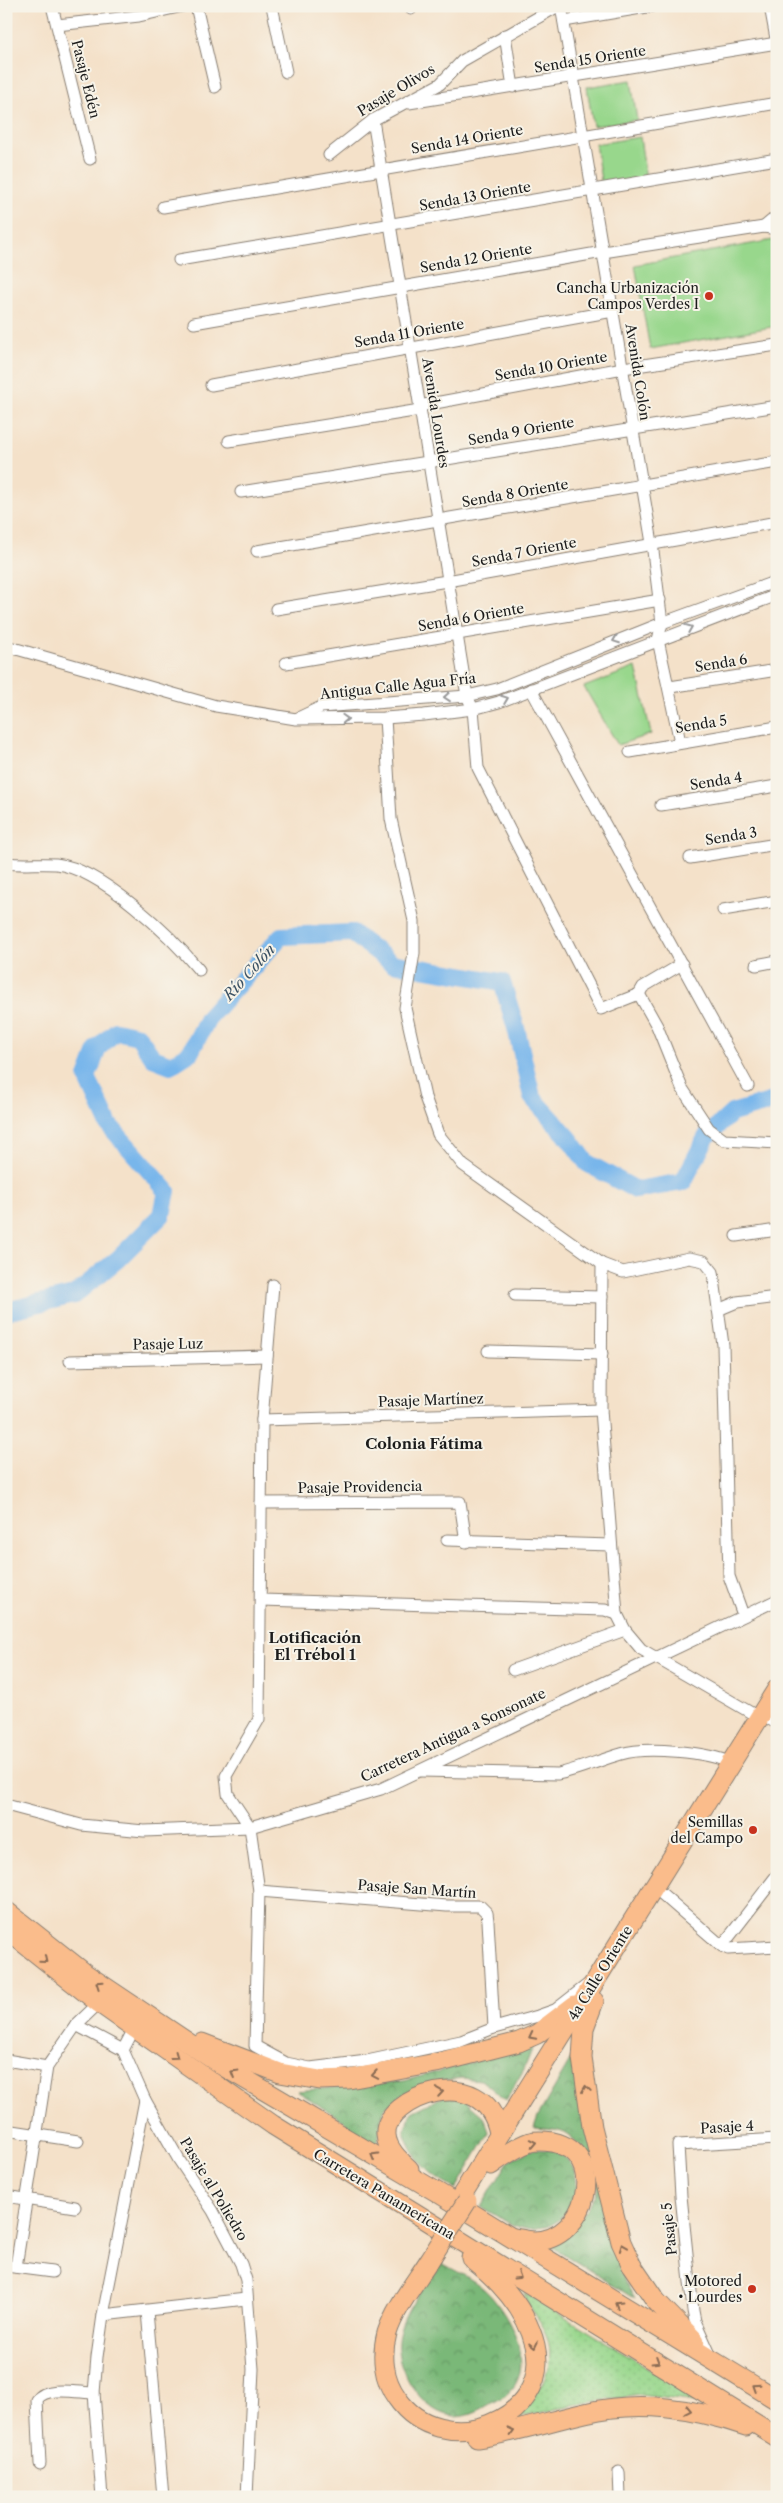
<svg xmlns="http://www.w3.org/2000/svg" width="783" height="2503" font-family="'Libre Caslon Text',serif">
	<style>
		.grass { fill: url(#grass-dots); stroke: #5a7a54 }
		.forest { fill: url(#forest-crowns); stroke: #4b6a4a }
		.green { fill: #98d78c; stroke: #5a7a54 }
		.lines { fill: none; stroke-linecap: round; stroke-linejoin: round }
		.river { stroke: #78b6eb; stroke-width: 18 }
		.minor-casing { stroke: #887e72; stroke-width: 13 }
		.trunk-casing { stroke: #887e72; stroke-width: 21 }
		.minor { stroke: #fff; stroke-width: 11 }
		.trunk { stroke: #fabc8b; stroke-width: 19 }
		.trunk-bridge-casing { stroke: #887e72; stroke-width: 21; stroke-linecap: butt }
		.trunk-bridge { stroke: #fabc8b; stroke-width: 19 }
		.oneway { stroke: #999 }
		.oneway2 { stroke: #8b6c54 }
		.poi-dot { fill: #c8321e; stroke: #f7f3e8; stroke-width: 2 }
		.labels { text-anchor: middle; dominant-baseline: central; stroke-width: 4; stroke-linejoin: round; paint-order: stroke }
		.street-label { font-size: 14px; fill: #1c1c1c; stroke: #f7f3e8 }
		.poi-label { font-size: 14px; fill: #1c1c1c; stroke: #f7f3e8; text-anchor: end }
		.water-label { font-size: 15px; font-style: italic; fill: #3c5264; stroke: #f7f3e8 }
		.neighbourhood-label { font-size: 15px; font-weight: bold; fill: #1c1c1c; stroke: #f7f3e8 }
	</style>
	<defs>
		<pattern id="grass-dots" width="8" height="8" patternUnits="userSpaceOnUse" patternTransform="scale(1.25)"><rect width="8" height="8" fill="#98d78c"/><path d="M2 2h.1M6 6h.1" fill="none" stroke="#82b878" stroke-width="1.8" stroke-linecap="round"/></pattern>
		<pattern id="forest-crowns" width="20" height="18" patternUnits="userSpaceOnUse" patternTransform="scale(1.25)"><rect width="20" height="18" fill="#7ab878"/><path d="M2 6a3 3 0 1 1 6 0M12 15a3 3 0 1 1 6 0" fill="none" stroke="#639562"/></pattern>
	</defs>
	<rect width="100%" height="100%" fill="#f7f3e8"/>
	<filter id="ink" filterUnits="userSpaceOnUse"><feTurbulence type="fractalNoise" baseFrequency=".02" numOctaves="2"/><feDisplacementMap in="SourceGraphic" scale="10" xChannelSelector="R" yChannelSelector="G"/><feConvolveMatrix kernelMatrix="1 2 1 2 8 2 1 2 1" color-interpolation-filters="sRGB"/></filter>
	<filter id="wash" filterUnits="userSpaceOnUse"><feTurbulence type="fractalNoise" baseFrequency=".0096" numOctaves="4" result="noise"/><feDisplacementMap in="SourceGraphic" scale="20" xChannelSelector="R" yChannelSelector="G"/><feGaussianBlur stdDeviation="1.12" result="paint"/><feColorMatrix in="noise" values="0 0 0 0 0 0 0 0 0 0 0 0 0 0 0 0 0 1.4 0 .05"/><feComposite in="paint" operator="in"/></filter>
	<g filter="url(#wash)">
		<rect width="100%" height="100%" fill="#f4e1c9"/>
		<!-- grass -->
		<path class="grass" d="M524,2292L706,2403L640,2395L577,2404L514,2419C538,2395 561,2364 544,2330C537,2317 527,2307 524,2292Z"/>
		<!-- forest -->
		<g class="forest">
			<path d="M534,2045L524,2069L506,2100L481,2080L462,2078L444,2080L403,2094L383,2110L378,2141L371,2150L344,2121L297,2091L404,2081Z"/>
			<path d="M571,2059L577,2067L613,2245L624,2279L635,2299L551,2246C563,2233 589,2211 596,2194C603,2176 582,2144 568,2135C560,2129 544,2129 534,2128L538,2116Z"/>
			<path d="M444,2096L461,2097L485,2118L489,2133L456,2189C431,2176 412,2159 404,2131L412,2112Z"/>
			<path d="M530,2150C536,2150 544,2149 550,2150C598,2163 576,2236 522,2228C509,2225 494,2214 481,2207L508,2162Z"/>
			<path d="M440,2262C455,2271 472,2278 485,2290C508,2312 539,2367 507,2394C502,2398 496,2401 490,2404C456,2425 434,2418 411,2385C401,2368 394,2350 400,2331C405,2309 428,2282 440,2262Z"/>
		</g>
		<!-- green -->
		<g class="green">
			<path d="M631,80L637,120L593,126L587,87Z"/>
			<path d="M640,137L646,179L602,186L595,144Z"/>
			<path d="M773,240L777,261V326L650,349L635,265Z"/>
			<path d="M636,667L651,734L618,745L584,687Z"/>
		</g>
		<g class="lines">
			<!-- river -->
			<path class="river" d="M6,1311L74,1295L118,1259L162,1215L167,1191L109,1125L87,1077L98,1048L116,1031L138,1036L153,1058L171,1065L190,1053L208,1018L281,936L352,933L392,963L502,982L516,1028L532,1097L569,1138L587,1163L636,1190L683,1182L707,1136L732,1113L777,1100"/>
		</g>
	</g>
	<g filter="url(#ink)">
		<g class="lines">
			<!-- minor casing -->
			<g class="minor-casing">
				<g id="minor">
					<path d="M52,6L90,159"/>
					<path d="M196,6L215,87"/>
					<path d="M272,6L286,72"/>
					<path d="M411,6V9"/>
					<path d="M561,6L652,543L662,623L658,640L680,742"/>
					<path d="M770,6L777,44"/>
					<path d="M564,21L653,6"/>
					<path d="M57,25L139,16L183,6"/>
					<path d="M505,35L513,87"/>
					<path d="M409,103L777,43"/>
					<path d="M373,120L467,696L473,709L478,768L601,1009L639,994L643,987L682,964"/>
					<path d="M329,155L373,120L440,84L462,61L558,6"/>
					<path d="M163,207L777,103"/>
					<path d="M764,227L777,216"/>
					<path d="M179,260L777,159"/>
					<path d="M194,323L603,252L764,227L777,229"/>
					<path d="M211,385L613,311"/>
					<path d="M419,406L623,368L777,345"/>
					<path d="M229,441L420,410"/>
					<path d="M241,492L777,406"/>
					<path d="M257,551L777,462"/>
					<path d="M276,609L447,581L777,522"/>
					<path d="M6,646L216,706L296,719L385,718L424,715L473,709L499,702L777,595"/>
					<path d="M286,663L660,600"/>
					<path d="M670,687L777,670"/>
					<path d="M531,689L748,1086"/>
					<path d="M298,718L321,707L467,696L497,689L662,623L777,581"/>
					<path d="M385,718L391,819L414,921V953L405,1008L425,1097L438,1134L463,1165L602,1264L623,1272L689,1258L704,1261L713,1272L723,1345L729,1576L743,1615"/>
					<path d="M630,752L777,727"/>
					<path d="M661,805L777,786"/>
					<path d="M690,858L777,844"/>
					<path d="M6,863C23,865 40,863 56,864C102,869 171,936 199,970"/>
					<path d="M723,910L777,901"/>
					<path d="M756,965L777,961"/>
					<path d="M639,994L657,1026L682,1088L709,1129L724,1140L777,1143"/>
					<path d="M736,1236L777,1230"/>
					<path d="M602,1264L601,1410L617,1614L625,1630L641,1649L760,1718"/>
					<path d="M273,1285L262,1420L259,1719L226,1776L228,1794L250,1827L259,1891L255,2046L286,2063L310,2068L367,2061L461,2041L494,2028L538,2016L555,2010L587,1985"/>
					<path d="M515,1295L602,1297"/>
					<path d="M718,1310L737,1302L777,1297"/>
					<path d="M488,1351L602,1354"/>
					<path d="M70,1361L267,1356"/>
					<path d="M262,1420L601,1410"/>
					<path d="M261,1503L460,1502L466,1542"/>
					<path d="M447,1540L611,1545"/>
					<path d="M261,1600L605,1610L617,1614"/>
					<path d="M513,1670L625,1630"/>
					<path d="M771,1720L777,1723"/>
					<path d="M421,1771L558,1774C580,1769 600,1760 621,1754C646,1746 708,1752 731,1763"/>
					<path d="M6,1805L81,1825L144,1831L250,1827L381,1789L777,1600"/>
					<path d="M259,1891L447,1906H480L487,1913L488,1921L494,2028"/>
					<path d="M662,1894L722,1946L777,1875"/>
					<path d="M722,1946L728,1949L777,1946"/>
					<path d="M76,2025L123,2050"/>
					<path d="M135,2027L123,2050L145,2100L179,2160L213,2211L241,2264L246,2280L253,2369L247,2497"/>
					<path d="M6,2060L47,2067"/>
					<path d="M6,2130L78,2141"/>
					<path d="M6,2196L75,2207"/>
					<path d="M6,2266L52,2272"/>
					<path d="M16,2267L47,2067L76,2025L99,2003"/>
					<path d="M147,2311L163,2497"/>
					<path d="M103,2315L246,2299"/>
					<path d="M709,2352L695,2321L693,2311L681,2196L678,2145L777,2139"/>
					<path d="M40,2464L37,2400C46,2385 79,2393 94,2393"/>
					<path d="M619,2472L620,2497"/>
					<path d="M102,2497L94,2393L97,2357L103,2315L145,2100"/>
				</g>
			</g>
			<!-- trunk casing -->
			<g class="trunk-casing">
				<g id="trunk">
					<path d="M6,1911L87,1975L223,2066L437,2192L777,2400"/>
					<path d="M6,1929L99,2003L273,2125L777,2437"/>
					<path d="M594,2001L584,2028L582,2058L592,2127L621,2242L632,2266L656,2301L695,2341"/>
					<path d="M202,2043L280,2073L320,2080L349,2079L436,2063L519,2042L537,2034L575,2005"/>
					<path d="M491,2165C503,2156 516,2147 530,2142C537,2140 546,2141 553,2142C609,2154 587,2241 534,2241C528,2241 521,2239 515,2238"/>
					<path d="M409,2169C399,2160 387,2149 386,2135C382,2098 485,2059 499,2133"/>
					<path d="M460,2198L777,1689"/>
					<path d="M429,2261C415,2283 395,2308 387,2333C381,2355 383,2379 397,2398C440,2461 553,2423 535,2345C526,2308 499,2280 471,2258"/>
					<path d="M477,2438C513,2433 549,2421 585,2413C640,2400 693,2408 746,2426"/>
				</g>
			</g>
			<!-- minor -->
			<use href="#minor" class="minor"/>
			<!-- trunk -->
			<use href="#trunk" class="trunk"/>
			<!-- trunk-bridge casing -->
			<g class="trunk-bridge-casing">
				<path id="trunk-bridge" d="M429,2261L467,2201"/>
			</g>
			<!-- trunk-bridge -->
			<use href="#trunk-bridge" class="trunk-bridge"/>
		</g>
		<!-- one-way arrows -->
		<defs><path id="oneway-chevron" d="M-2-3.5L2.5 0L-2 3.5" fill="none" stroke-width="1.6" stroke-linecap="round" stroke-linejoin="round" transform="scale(1.25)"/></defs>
		<g class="oneway">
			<use href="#oneway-chevron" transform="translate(689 628) rotate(-22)"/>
			<use href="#oneway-chevron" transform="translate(616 640) rotate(159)"/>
			<use href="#oneway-chevron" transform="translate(447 697) rotate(175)"/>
			<use href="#oneway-chevron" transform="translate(505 699) rotate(-21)"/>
			<use href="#oneway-chevron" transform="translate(345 719) rotate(-2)"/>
		</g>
		<g class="oneway2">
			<use href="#oneway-chevron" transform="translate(44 1960) rotate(39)"/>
			<use href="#oneway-chevron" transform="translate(99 1984) rotate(-146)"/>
			<use href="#oneway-chevron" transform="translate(532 2036) rotate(153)"/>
			<use href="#oneway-chevron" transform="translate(175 2056) rotate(36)"/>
			<use href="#oneway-chevron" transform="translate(234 2073) rotate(-149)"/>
			<use href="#oneway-chevron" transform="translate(375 2075) rotate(170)"/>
			<use href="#oneway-chevron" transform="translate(586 2089) rotate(-98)"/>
			<use href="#oneway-chevron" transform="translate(440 2092) rotate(-9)"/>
			<use href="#oneway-chevron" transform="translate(533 2143) rotate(-11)"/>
			<use href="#oneway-chevron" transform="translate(374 2156) rotate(-150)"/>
			<use href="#oneway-chevron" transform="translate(623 2247) rotate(-112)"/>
			<use href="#oneway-chevron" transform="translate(518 2276) rotate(32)"/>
			<use href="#oneway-chevron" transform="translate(618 2304) rotate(-148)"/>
			<use href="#oneway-chevron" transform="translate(534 2345) rotate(78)"/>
			<use href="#oneway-chevron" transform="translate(656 2361) rotate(32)"/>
			<use href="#oneway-chevron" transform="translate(756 2387) rotate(-147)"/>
			<use href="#oneway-chevron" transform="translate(688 2410) rotate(11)"/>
			<use href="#oneway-chevron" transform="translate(511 2431) rotate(-14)"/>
		</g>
	</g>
	<!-- markers -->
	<g class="poi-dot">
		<circle cx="709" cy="296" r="5"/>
		<circle cx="753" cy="1830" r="5"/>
		<circle cx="752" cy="2289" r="5"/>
	</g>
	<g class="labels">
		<!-- street labels -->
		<g class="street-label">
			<text transform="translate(590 59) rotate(-9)">Senda 15 Oriente</text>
			<text transform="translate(86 79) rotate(76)">Pasaje Edén</text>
			<text transform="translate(396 90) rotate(-31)">Pasaje Olivos</text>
			<text transform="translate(467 139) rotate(-10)">Senda 14 Oriente</text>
			<text transform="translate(475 196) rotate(-10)">Senda 13 Oriente</text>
			<text transform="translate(476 258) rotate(-10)">Senda 12 Oriente</text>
			<text transform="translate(409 333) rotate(-10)">Senda 11 Oriente</text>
			<text transform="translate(551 366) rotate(-10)">Senda 10 Oriente</text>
			<text transform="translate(638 372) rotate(81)">Avenida Colón</text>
			<text transform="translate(436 413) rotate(81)">Avenida Lourdes</text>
			<text transform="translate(521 431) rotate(-10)">Senda 9 Oriente</text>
			<text transform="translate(515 493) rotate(-10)">Senda 8 Oriente</text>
			<text transform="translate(524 552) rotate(-11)">Senda 7 Oriente</text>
			<text transform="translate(471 617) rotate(-10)">Senda 6 Oriente</text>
			<text transform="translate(721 663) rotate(-9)">Senda 6</text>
			<text transform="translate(398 686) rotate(-6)">Antigua Calle Agua Fría</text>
			<text transform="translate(701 724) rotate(-9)">Senda 5</text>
			<text transform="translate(716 781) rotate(-9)">Senda 4</text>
			<text transform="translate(731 836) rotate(-9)">Senda 3</text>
			<text transform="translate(168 1344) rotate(-1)">Pasaje Luz</text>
			<text transform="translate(431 1400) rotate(-2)">Pasaje Martínez</text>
			<text transform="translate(360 1487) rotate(-1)">Pasaje Providencia</text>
			<text transform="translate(453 1735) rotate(-25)">Carretera Antigua a Sonsonate</text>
			<text transform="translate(417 1889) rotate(4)">Pasaje San Martín</text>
			<text transform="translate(600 1973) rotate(-58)">4a Calle Oriente</text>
			<text transform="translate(727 2127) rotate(-3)">Pasaje 4</text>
			<text transform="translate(214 2189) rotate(59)">Pasaje al Poliedro</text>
			<text transform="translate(384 2194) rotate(31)">Carretera Panamericana</text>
			<text transform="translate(669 2229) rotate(-96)">Pasaje 5</text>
		</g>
		<!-- poi labels -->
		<g class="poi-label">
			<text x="699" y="288">Cancha Urbanización<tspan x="699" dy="16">Campos Verdes I</tspan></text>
			<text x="743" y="1822">Semillas<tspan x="743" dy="16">del Campo</tspan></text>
			<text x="742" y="2281">Motored<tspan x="742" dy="16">• Lourdes</tspan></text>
		</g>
		<!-- water labels -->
		<g class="water-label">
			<text transform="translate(249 972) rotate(-48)">Río Colón</text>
		</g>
		<!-- neighbourhood labels -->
		<g class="neighbourhood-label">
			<text x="424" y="1443">Colonia Fátima</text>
			<text x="315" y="1637">Lotificación<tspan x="315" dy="17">El Trébol 1</tspan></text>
		</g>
	</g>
	<!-- margin -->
	<rect width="783" height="2503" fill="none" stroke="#f7f3e8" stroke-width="25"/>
</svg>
